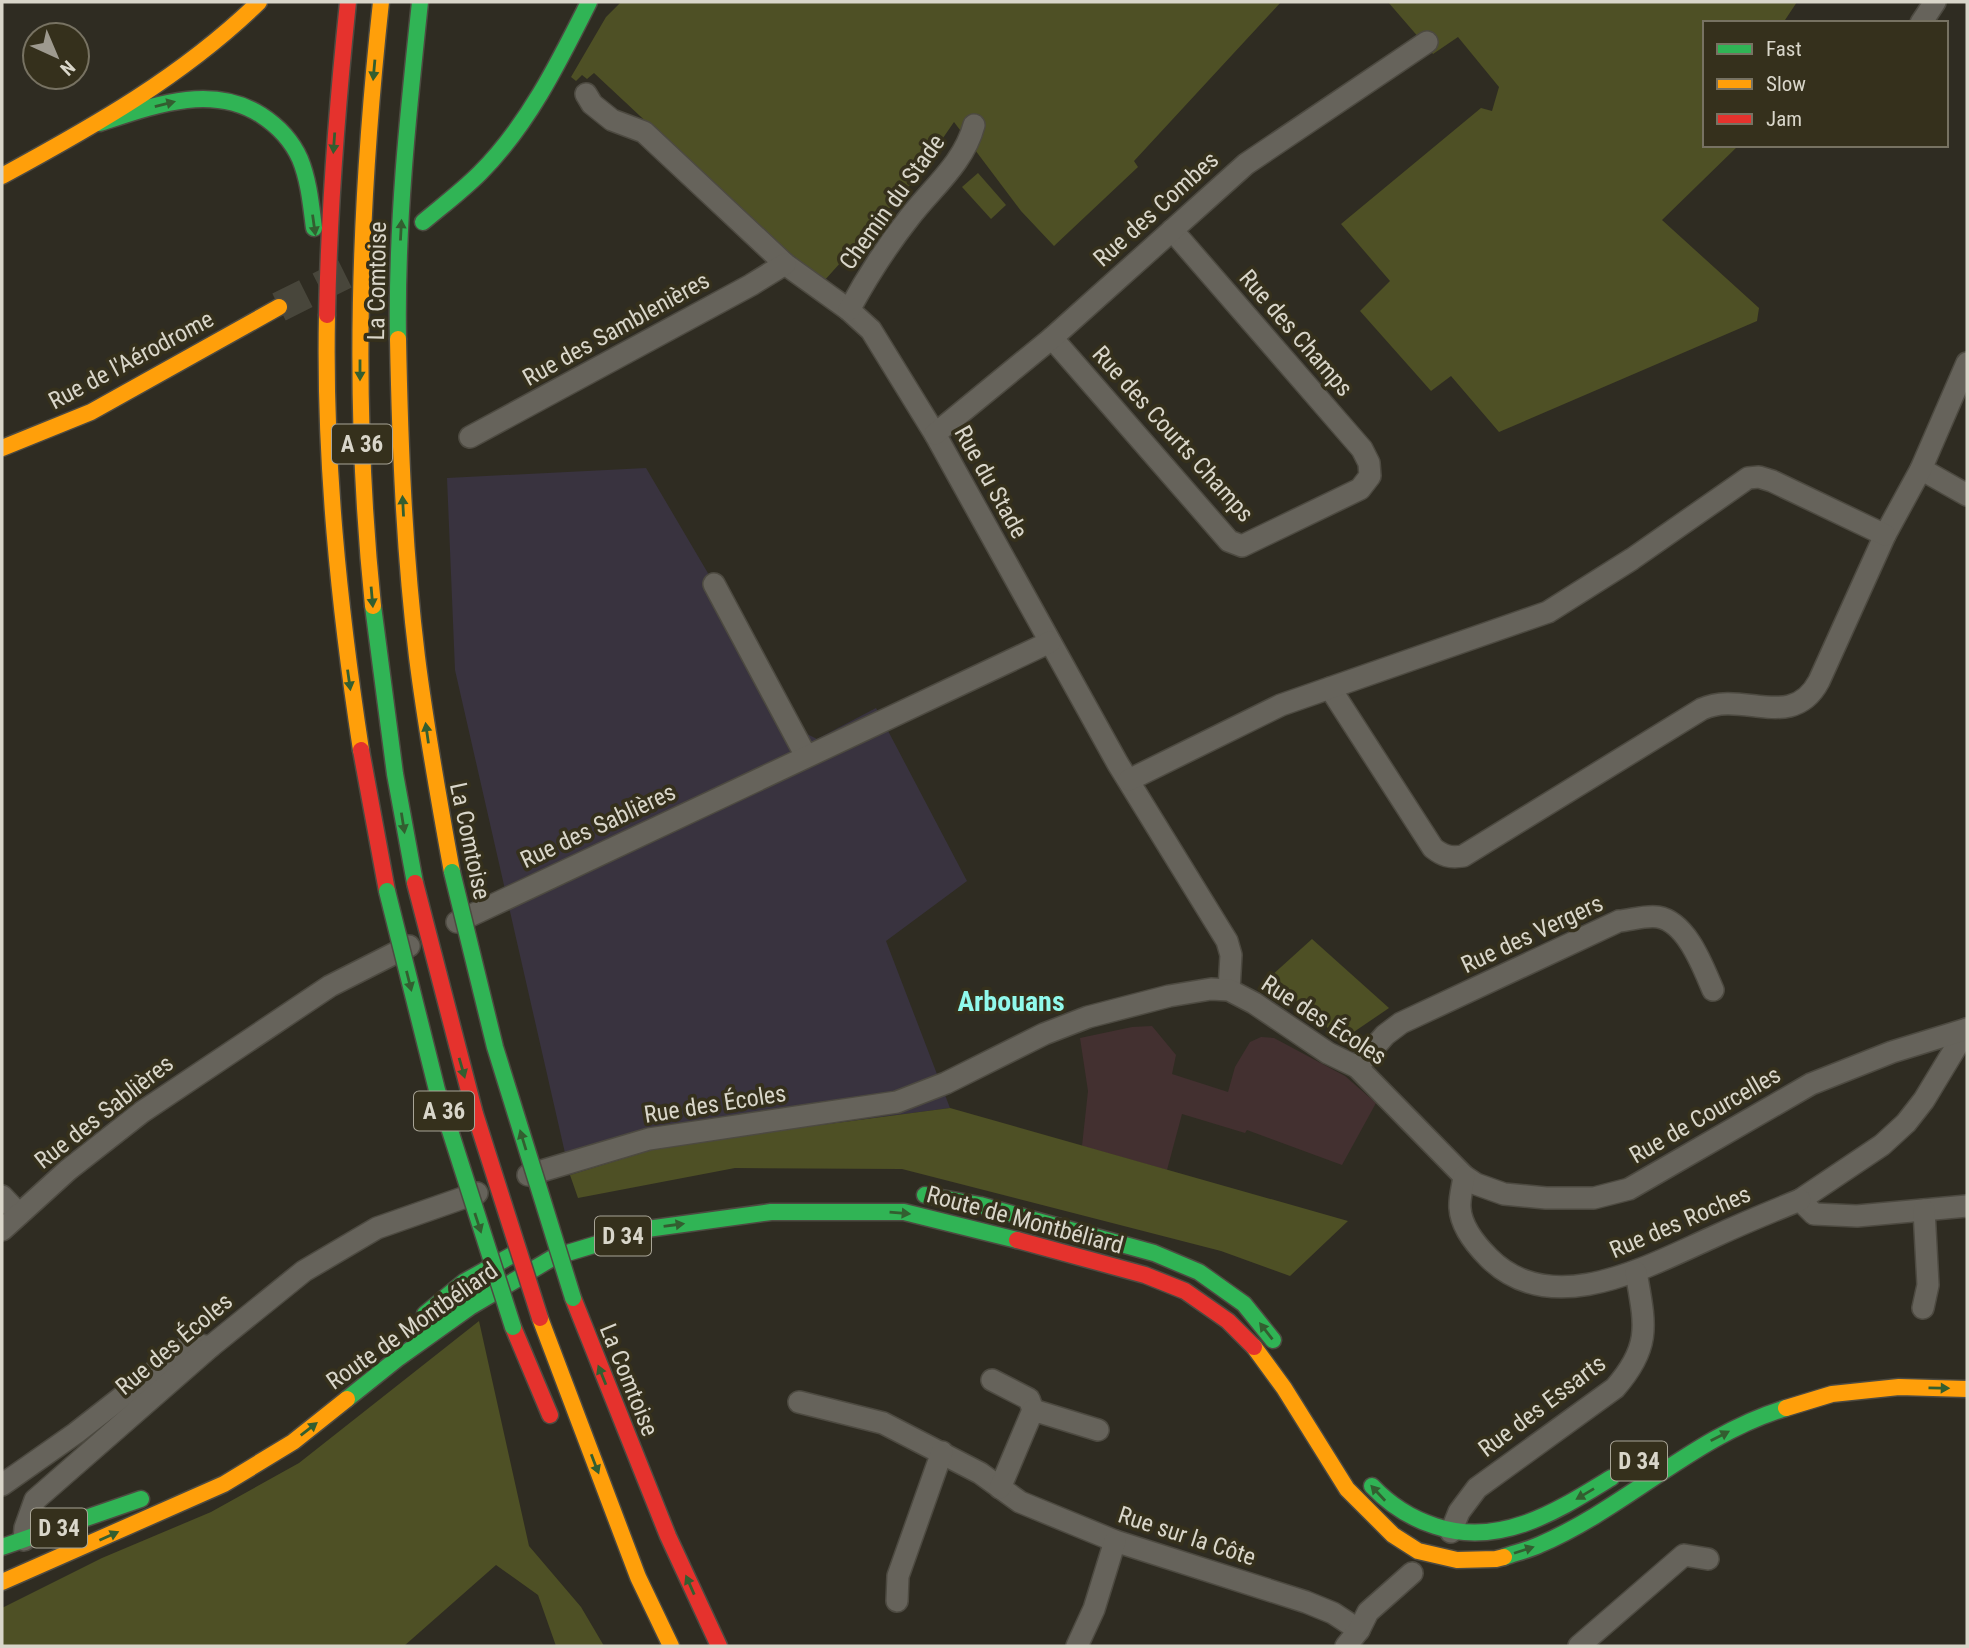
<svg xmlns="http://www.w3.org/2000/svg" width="1969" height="1648" font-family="'Roboto Condensed',sans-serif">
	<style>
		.industrial { fill: #39333f }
		.education { fill: #433030 }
		.green { fill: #4e5025 }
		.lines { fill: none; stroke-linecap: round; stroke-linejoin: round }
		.secondary-tunnel { stroke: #48463b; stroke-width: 30; stroke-dasharray: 30 15; stroke-linecap: butt }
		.street-casing { stroke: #4d4a41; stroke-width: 24 }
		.fast-casing { stroke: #4d4a41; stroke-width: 19 }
		.slow-casing { stroke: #4d4a41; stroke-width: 19 }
		.jam-casing { stroke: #4d4a41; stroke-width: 19 }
		.street { stroke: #66635b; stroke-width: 21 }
		.fast { stroke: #30b455; stroke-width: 16 }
		.slow { stroke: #ff9f0a; stroke-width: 16 }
		.jam { stroke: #e5322d; stroke-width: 16 }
		.fast-bridge-casing { stroke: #4d4a41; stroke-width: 19; stroke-linecap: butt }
		.jam-bridge-casing { stroke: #4d4a41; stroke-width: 19; stroke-linecap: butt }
		.fast-bridge { stroke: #30b455; stroke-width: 16 }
		.jam-bridge { stroke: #e5322d; stroke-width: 16 }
		.oneway { fill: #335e30 }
		.labels { text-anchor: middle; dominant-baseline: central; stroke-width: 7; stroke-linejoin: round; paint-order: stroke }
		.shield { fill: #35301c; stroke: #a8a496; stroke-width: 2 }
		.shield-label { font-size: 23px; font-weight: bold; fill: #d9d6ca }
		.street-label { font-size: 24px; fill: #d9d6ca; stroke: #35301c }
		.quarter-label { font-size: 28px; font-weight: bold; fill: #90f9ec; stroke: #35301c }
	</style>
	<rect width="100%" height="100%" fill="#2f2c22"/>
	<!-- industrial -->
	<path class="industrial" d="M646,468L801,731L817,739L876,708L967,881L886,941L950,1108L668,1145L570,1175L455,670L447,478Z"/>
	<!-- education -->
	<path class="education" d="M1152,1026L1176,1055L1172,1074L1228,1092L1235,1067L1250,1042L1261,1037L1274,1038L1345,1076L1376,1103L1342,1165L1247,1130L1245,1133L1182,1114L1167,1170L1082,1146L1088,1091L1080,1038L1132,1027Z"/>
	<!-- green -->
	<g class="green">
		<path d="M621,2H1281L1134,161L1138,167L1054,246L1021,211L954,122L912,183L824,281L791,257L594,73L587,79L582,75L576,81L571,77L606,17Z"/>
		<path d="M1388,2H1797L1783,23H1705V145H1739L1662,220L1759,308L1757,321L1499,432L1451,376L1431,391L1360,311L1390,281L1341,224L1481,108L1492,111L1499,87L1458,37L1433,54Z"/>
		<path d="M978,173L1006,205L991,219L962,187Z"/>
		<path d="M1312,939L1389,1008L1342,1040L1269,978Z"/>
		<path d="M950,1108L1348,1221L1290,1276L1221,1251L902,1169L735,1168L578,1198L570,1175L668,1145Z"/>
		<path d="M479,1321L529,1546L581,1607L604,1646H556L538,1595L496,1565L404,1646H2V1608L102,1558L211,1512L299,1463Z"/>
	</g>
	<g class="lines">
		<!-- secondary-tunnel -->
		<path class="secondary-tunnel" d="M279,307L345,274"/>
		<!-- street casing -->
		<g class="street-casing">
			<g id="street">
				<path d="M1921,23L1935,2"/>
				<path d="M586,94L592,104L612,120L644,132L785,264L849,310L871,330L935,434L1118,764L1227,941L1231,955L1229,990"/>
				<path d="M849,310C867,277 886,247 909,218C932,188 964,163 974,125"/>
				<path d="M1052,338L1229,541L1242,546L1360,489L1370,476L1369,463L1362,449L1172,230"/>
				<path d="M935,434L1052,338L1246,164L1427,42"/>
				<path d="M470,437L751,285L785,264"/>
				<path d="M1921,469L1967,495"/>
				<path d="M714,584L806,756"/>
				<path d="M1330,688L1433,848C1443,856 1450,858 1463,856L1702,709C1743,690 1792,732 1819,681L1885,535L1921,469L1967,363"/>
				<path d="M1129,780L1281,705L1548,612L1632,559L1748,478L1759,477L1772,481L1885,535"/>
				<path d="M457,922L1050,642"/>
				<path d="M1967,1029L1924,1100L1906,1123L1882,1145L1800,1200L1814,1214L1857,1216L1967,1206"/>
				<path d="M1357,1067L1385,1035L1401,1023L1619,921C1631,920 1646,915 1658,917C1687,922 1703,967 1713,990"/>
				<path d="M528,1175L649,1139L897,1102L946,1083L1044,1034L1088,1017L1169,996L1211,989L1229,990L1254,1003L1328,1053L1357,1067L1464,1176L1476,1184L1504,1194L1546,1198H1594L1629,1189L1811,1084L1892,1052L1967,1029"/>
				<path d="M1464,1176C1463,1186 1459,1198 1460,1208C1461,1227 1476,1245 1489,1258C1551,1320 1646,1267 1711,1238C1741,1224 1770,1212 1800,1200"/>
				<path d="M2,1196L19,1214"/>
				<path d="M2,1230L68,1170L142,1112L330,986L409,946"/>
				<path d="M1923,1308L1928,1285L1924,1210"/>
				<path d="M992,1380L1029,1399L1033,1410"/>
				<path d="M799,1402L883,1423L980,1473L1020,1502L1115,1541L1306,1602L1333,1613L1359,1630"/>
				<path d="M2,1485L76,1433L191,1343L210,1347"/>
				<path d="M1000,1488L1033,1410L1098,1430"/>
				<path d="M1451,1532L1459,1512L1477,1488L1615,1388C1652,1346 1645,1324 1636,1272"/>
				<path d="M24,1540L25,1528L35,1500L210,1347L304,1271L377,1228L477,1193"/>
				<path d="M897,1601L898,1576L942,1452"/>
				<path d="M1077,1646L1094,1609L1115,1541"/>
				<path d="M1346,1646L1359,1630L1368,1612L1412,1573"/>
				<path d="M1579,1646L1684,1555L1708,1559"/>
			</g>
		</g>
		<!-- fast casing -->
		<g class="fast-casing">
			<g id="fast">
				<path d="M100,123C152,106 211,83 261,115C278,126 292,141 300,159C309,181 311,205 314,228"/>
				<path d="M423,222C442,206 462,191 480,173C528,125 559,62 589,2"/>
				<path d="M398,339C396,226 408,114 420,2"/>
				<path d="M373,606L395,774L415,883"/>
				<path d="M925,1195L980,1205L1154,1253L1199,1272L1244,1304L1273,1340"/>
				<path d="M425,1314L464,1282L514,1254"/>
				<path d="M347,1399L397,1359L470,1307L554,1257L647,1229L771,1212H904L1017,1240"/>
				<path d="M1372,1486C1390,1505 1410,1518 1435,1526C1500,1548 1557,1511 1611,1478"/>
				<path d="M2,1547L141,1499"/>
				<path d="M1504,1557C1515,1553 1528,1550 1539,1545C1626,1508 1695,1435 1786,1408"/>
			</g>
		</g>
		<!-- slow casing -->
		<g class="slow-casing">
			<g id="slow">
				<path d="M2,176C94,126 183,76 259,2"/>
				<path d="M327,315C324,461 339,606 361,750"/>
				<path d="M398,339C400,445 404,551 417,657C426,729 439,801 452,872"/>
				<path d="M2,448L91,412L279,307"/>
				<path d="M373,606C352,403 359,204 381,2"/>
				<path d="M540,1318L638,1577L671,1646"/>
				<path d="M1254,1347L1284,1388L1347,1489L1393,1535L1418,1551L1457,1560L1496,1559L1504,1557"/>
				<path d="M1786,1408L1832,1394L1899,1387L1967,1389"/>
				<path d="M2,1582L224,1484L293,1442L347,1399"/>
			</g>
		</g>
		<!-- jam casing -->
		<g class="jam-casing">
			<g id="jam">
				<path d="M327,315C329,210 337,107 348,2"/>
				<path d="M361,750L387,891"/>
				<path d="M1017,1240L1145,1275L1185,1291L1228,1321L1254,1347"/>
				<path d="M573,1298L668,1536L719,1646"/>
				<path d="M513,1327L550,1415"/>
			</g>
		</g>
		<!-- street -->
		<use href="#street" class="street"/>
		<!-- fast -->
		<use href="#fast" class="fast"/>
		<!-- slow -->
		<use href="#slow" class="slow"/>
		<!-- jam -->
		<use href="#jam" class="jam"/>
		<!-- fast-bridge casing -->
		<g class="fast-bridge-casing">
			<g id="fast-bridge">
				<path d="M452,872L495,1047L573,1298"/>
				<path d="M387,891L437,1090L513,1327"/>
			</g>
		</g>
		<!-- jam-bridge casing -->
		<g class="jam-bridge-casing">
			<path id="jam-bridge" d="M415,883L475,1114L540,1318"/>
		</g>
		<!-- fast-bridge -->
		<use href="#fast-bridge" class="fast-bridge"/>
		<!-- jam-bridge -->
		<use href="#jam-bridge" class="jam-bridge"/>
	</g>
	<!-- one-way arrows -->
	<defs><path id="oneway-solid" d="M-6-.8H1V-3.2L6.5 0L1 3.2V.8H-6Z" transform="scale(1.75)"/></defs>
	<g class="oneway">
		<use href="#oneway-solid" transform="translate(374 70) rotate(95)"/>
		<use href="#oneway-solid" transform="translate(165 104) rotate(-14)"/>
		<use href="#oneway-solid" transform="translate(334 143) rotate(94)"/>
		<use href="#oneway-solid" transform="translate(314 225) rotate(82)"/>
		<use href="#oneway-solid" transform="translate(401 230) rotate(-87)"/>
		<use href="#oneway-solid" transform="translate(360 370) rotate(90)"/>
		<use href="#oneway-solid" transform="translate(403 506) rotate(-93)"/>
		<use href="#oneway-solid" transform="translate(372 597) rotate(85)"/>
		<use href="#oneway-solid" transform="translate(349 680) rotate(82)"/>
		<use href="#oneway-solid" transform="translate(427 733) rotate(-98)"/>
		<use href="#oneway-solid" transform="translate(403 823) rotate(81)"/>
		<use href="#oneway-solid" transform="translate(409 981) rotate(76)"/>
		<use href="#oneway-solid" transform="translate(462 1068) rotate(74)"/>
		<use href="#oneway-solid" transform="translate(523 1140) rotate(-107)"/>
		<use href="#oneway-solid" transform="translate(900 1213) rotate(5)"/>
		<use href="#oneway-solid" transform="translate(478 1223) rotate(72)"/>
		<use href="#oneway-solid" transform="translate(674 1225) rotate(-8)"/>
		<use href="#oneway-solid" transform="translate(1266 1331) rotate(-128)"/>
		<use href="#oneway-solid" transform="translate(602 1375) rotate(-112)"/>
		<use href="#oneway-solid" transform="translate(1939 1388) rotate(1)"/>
		<use href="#oneway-solid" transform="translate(309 1429) rotate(-38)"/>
		<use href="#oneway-solid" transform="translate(1720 1436) rotate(-27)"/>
		<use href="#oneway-solid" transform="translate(595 1464) rotate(69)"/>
		<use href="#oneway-solid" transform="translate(1378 1493) rotate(-133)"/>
		<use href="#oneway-solid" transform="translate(1585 1494) rotate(149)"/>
		<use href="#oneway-solid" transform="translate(109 1536) rotate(-24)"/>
		<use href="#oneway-solid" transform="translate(1524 1550) rotate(-18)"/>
		<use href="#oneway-solid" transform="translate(690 1585) rotate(-114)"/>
	</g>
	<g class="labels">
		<!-- shield labels -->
		<g class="shield">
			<rect x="332" y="424.5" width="60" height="39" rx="5"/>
			<rect x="414" y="1091.5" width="60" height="39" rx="5"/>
			<rect x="595" y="1216.5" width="56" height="39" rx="5"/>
			<rect x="1611" y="1441.5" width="56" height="39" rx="5"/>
			<rect x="31" y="1508.5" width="56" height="39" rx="5"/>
		</g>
		<g class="shield-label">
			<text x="362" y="444">A 36</text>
			<text x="444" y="1111">A 36</text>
			<text x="623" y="1236">D 34</text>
			<text x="1639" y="1461">D 34</text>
			<text x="59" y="1528">D 34</text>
		</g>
		<!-- street labels -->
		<g class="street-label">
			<text transform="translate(892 202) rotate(-54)">Chemin du Stade</text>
			<text transform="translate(1156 209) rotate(-42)">Rue des Combes</text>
			<text transform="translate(377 281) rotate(-89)">La Comtoise</text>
			<text transform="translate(616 329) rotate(-29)">Rue des Samblenières</text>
			<text transform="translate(1296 333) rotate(49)">Rue des Champs</text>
			<text transform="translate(131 360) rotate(-28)">Rue de l'Aérodrome</text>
			<text transform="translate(1173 434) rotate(48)">Rue des Courts Champs</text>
			<text transform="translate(991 482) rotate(61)">Rue du Stade</text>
			<text transform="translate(598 826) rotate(-25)">Rue des Sablières</text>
			<text transform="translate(470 841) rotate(78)">La Comtoise</text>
			<text transform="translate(1532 934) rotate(-25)">Rue des Vergers</text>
			<text transform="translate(1324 1020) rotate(33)">Rue des Écoles</text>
			<text transform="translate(715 1104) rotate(-9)">Rue des Écoles</text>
			<text transform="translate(104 1112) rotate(-38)">Rue des Sablières</text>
			<text transform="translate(1705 1115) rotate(-30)">Rue de Courcelles</text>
			<text transform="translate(1025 1220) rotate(15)">Route de Montbéliard</text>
			<text transform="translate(1680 1222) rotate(-23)">Rue des Roches</text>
			<text transform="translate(412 1326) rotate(-35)">Route de Montbéliard</text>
			<text transform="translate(174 1344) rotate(-40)">Rue des Écoles</text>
			<text transform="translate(629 1380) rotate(68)">La Comtoise</text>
			<text transform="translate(1542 1406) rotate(-37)">Rue des Essarts</text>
			<text transform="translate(1187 1536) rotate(18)">Rue sur la Côte</text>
		</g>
		<!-- quarter labels -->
		<g class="quarter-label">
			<text x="1011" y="1001">Arbouans</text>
		</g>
	</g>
	<!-- border -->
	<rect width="1969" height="1648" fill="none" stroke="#d9d6ca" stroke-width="7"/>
	<!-- legend -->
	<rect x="1703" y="21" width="245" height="126" fill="#35301c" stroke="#777262" stroke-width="2"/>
	<rect x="1717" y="44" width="35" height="10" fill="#30b455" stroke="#777262" stroke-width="2"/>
	<text x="1766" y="56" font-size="21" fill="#d9d6ca">Fast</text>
	<rect x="1717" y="79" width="35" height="10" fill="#ff9f0a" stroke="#777262" stroke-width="2"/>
	<text x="1766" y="91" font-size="21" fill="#d9d6ca">Slow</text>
	<rect x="1717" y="114" width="35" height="10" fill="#e5322d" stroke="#777262" stroke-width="2"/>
	<text x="1766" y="126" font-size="21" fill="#d9d6ca">Jam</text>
	<!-- north arrow -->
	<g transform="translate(56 56) rotate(136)"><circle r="33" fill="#35301c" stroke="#777262" stroke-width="2"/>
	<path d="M0-5L12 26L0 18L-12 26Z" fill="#9e9a8f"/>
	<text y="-10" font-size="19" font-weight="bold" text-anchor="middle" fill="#d9d6ca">N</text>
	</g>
</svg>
